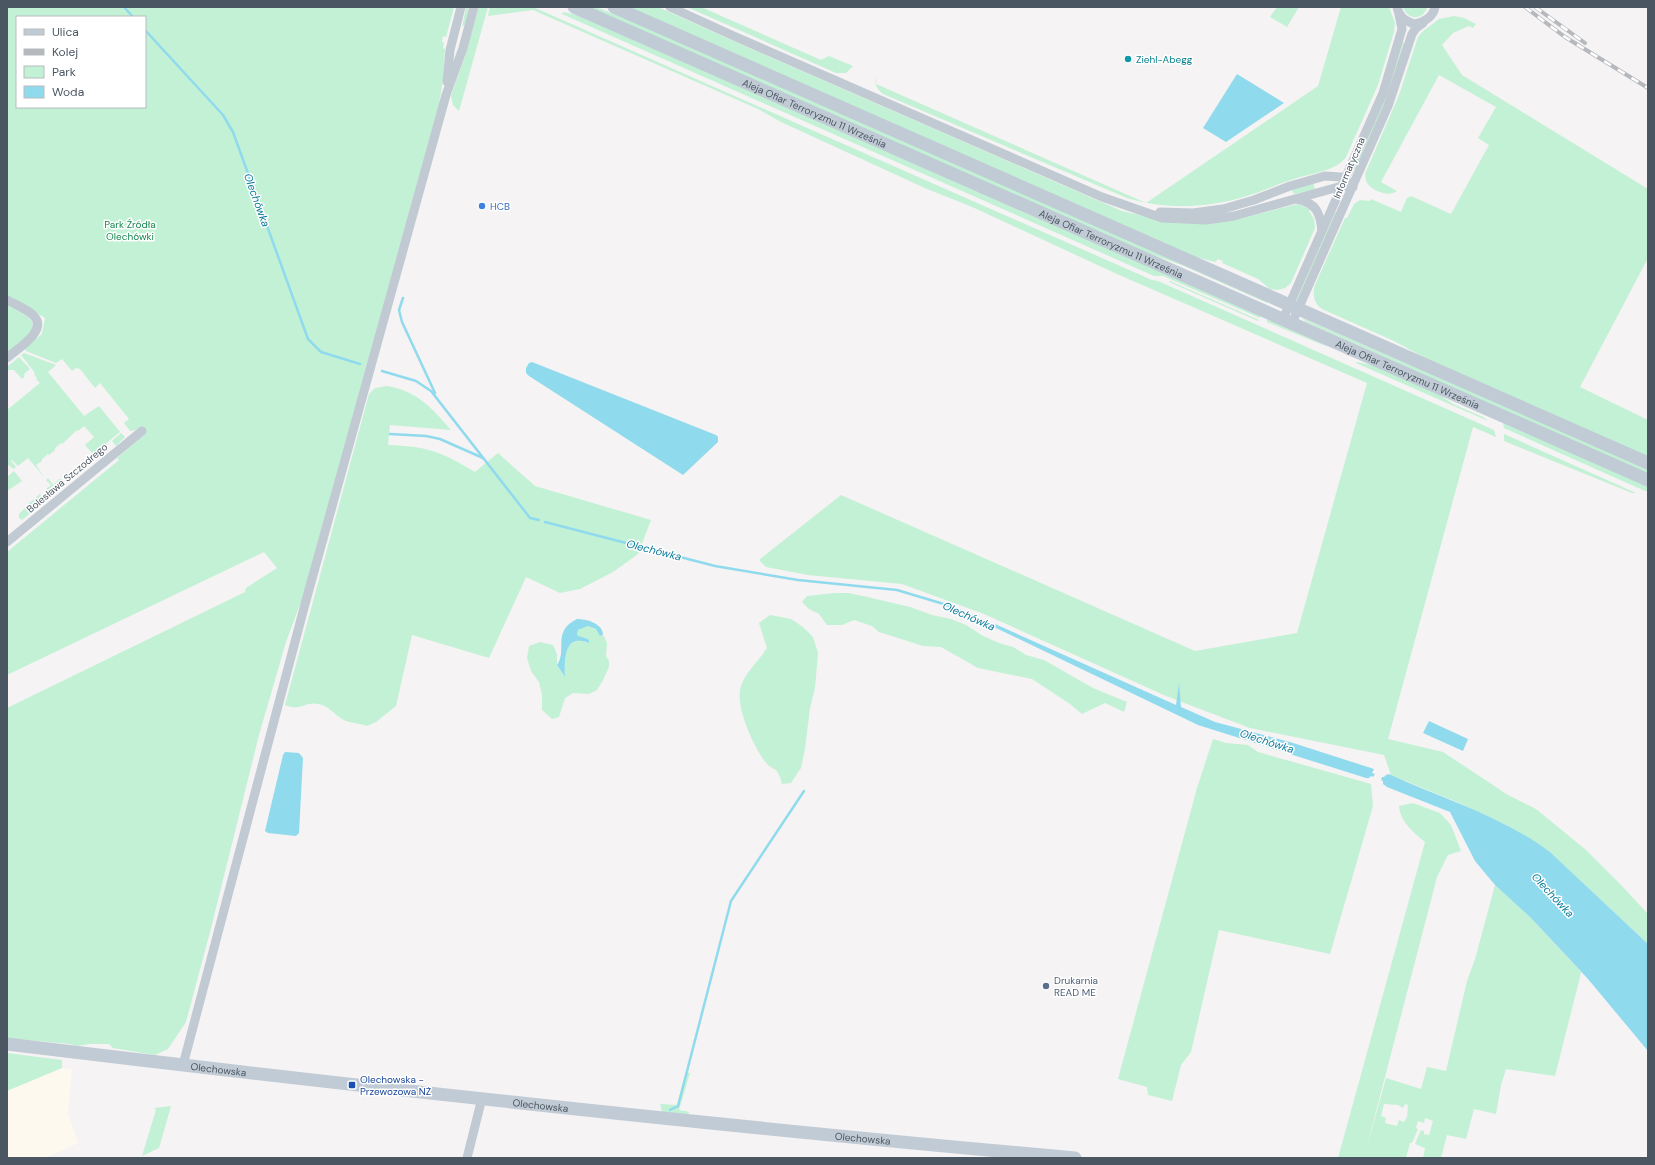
<svg xmlns="http://www.w3.org/2000/svg" width="1655" height="1165" font-family="'DM Sans',sans-serif">
	<style>
		.commercial { fill: #fdf9ef }
		.green { fill: #c3f1d5; fill-rule: evenodd }
		.water { fill: #90daee }
		.lines { fill: none; stroke-linecap: round; stroke-linejoin: round }
		.stream { stroke: #90daee; stroke-width: 2.5 }
		.street { stroke: #c1cad2; stroke-width: 9 }
		.secondary { stroke: #c1cbd6; stroke-width: 13 }
		.rail-casing { stroke: #b5b8bd; stroke-width: 4 }
		.rail { stroke: #fff; stroke-width: 2.5; stroke-dasharray: 8; stroke-linecap: butt }
		.culture-dot { fill: #0f9aa8; stroke: #fff; stroke-width: 1.5 }
		.shop-dot { fill: #3f7fe0; stroke: #fff; stroke-width: 1.5 }
		.service-dot { fill: #5c6f8a; stroke: #fff; stroke-width: 1.5 }
		.transit-dot { fill: #1a4fb4; stroke: #fff; stroke-width: 1.5 }
		.labels { text-anchor: middle; dominant-baseline: central; stroke-width: 3; stroke-linejoin: round; paint-order: stroke }
		.culture-label { font-size: 10px; fill: #0d838f; stroke: #fff; text-anchor: start }
		.street-label { font-size: 10px; fill: #4a5661; stroke: #fff }
		.shop-label { font-size: 10px; fill: #366cbe; stroke: #fff; text-anchor: start }
		.park-label { font-size: 10px; fill: #17864f; stroke: #fff }
		.service-label { font-size: 10px; fill: #4e5e75; stroke: #fff; text-anchor: start }
		.transit-label { font-size: 10px; fill: #164399; stroke: #fff; text-anchor: start }
		.water-label { font-size: 11px; font-style: italic; fill: #0c7c9b; stroke: #fff }
	</style>
	<rect width="100%" height="100%" fill="#f5f3f3"/>
	<!-- commercial -->
	<path class="commercial" d="M52,1067L72,1069L68,1113L78,1143L45,1158H7V1088Z"/>
	<!-- green -->
	<g class="green">
		<path d="M7,7H454L446,37L443,36L442,42L444,43L443,48L445,49L443,80L439,104L302,599L286,642L259,735L210,932L186,1022L168,1049L155,1055L113,1048L109,1044H90L76,1046L70,1044L7,1038V708L245,592L246,588L277,568L264,552L7,675V552L119,460L117,458L144,435L139,428L136,430L130,431L124,423L129,419L100,383L95,388L80,369L76,368L72,371L62,359L56,363L26,351L25,348L42,334L45,318L7,295ZM17,17H145V107H17Z"/>
		<path d="M466,7H469L465,24L462,27Z"/>
		<path d="M479,7H488L459,111L453,105L451,96L464,59Z"/>
		<path d="M490,7H533L1152,280L1158,281L1494,430L1496,437L1473,427L1388,739L1443,752L1508,795L1536,809L1586,850L1621,885L1648,914V944L1550,852L1509,826L1452,800L1391,775L1384,755L1250,728L1166,696L984,614L902,584L808,575L766,567L759,560L841,495L1195,651L1297,633L1367,383L1117,274L970,206L927,189L781,122L758,109L533,10L488,16Z"/>
		<path d="M586,7H595L633,21L1268,301L1267,303L1184,266L1139,250Z"/>
		<path d="M627,7H658L747,47L1122,211L1161,220L1239,219L1298,204L1310,209L1309,211L1314,219L1315,228L1291,283L1285,288L1278,290L1270,289L1258,279L1222,263L1223,261L1218,259L1215,262L1196,257Z"/>
		<path d="M687,7H701L821,60L829,56L853,66L846,73H836Z"/>
		<path d="M1277,7H1299L1287,27L1270,17Z"/>
		<path d="M1341,7H1389L1395,23L1394,32L1378,85L1346,157C1336,171 1313,173 1297,178C1283,182 1270,188 1256,193C1213,208 1171,211 1127,198L883,94C877,89 874,84 876,76V84L1146,203L1318,86Z"/>
		<path d="M1403,7H1427C1423,21 1407,20 1403,7Z"/>
		<path d="M563,12L577,15L1261,316L1260,318L1163,276H1154L562,14Z"/>
		<path d="M1454,16L1464,18L1476,24L1473,28L1469,26L1453,33L1442,45L1462,75L1648,189V258L1580,387L1648,420V457L1427,359L1394,341L1322,309C1314,303 1312,295 1315,285L1345,218H1347L1354,204L1360,200L1370,201L1371,199L1401,212L1407,198L1411,196L1451,214L1489,145L1478,138L1496,107L1439,75L1381,182L1397,191C1388,198 1370,190 1366,181L1365,174L1399,95L1418,37L1422,32L1439,19Z"/>
		<path d="M1403,42L1405,43L1391,90L1355,170H1354L1388,89Z"/>
		<path d="M1313,182L1315,189L1295,194L1292,192L1293,189Z"/>
		<path d="M1335,212L1337,213L1298,301H1296Z"/>
		<path d="M1170,281L1259,320L1258,321L1169,282Z"/>
		<path d="M7,305C14,309 23,313 29,318C43,330 15,346 7,353Z"/>
		<path d="M1268,318L1310,336L1328,347L1267,322Z"/>
		<path d="M1302,318L1648,468V475L1306,322Z"/>
		<path d="M24,353L56,365L48,372L84,416L99,406L120,432L93,454L85,445L94,437L84,426L78,431L77,430L62,444L61,443L55,448V450L49,455L48,454L42,459V461L36,465L45,478L28,458L18,466L12,460L11,461L16,467L14,469L7,464V410L40,383L36,379L37,378L34,374L35,373L21,355Z"/>
		<path d="M19,357L30,369L24,374L25,376L22,379L14,370H7V367Z"/>
		<path d="M1357,362L1375,366L1437,393L1453,404L1483,417L1488,421L1356,363Z"/>
		<path d="M387,386C417,391 432,408 451,430L390,425L388,445C427,446 442,452 475,472L498,453L535,486L651,520L638,554L613,572L580,589L560,593L526,577L489,658L412,635L396,706L376,722L367,726C359,723 352,723 346,721C336,717 330,706 319,704C304,701 300,712 285,705L369,394L375,388Z"/>
		<path d="M1503,423L1648,486V491H1645L1504,428Z"/>
		<path d="M121,433L125,437L116,446L112,441Z"/>
		<path d="M1504,434L1636,493H1632L1504,441Z"/>
		<path d="M14,471L22,481L7,491V477Z"/>
		<path d="M48,478L53,485L59,479H62L53,487L57,492L54,494H51L46,489L51,485L46,480Z"/>
		<path d="M40,494L44,502L33,510L28,504Z"/>
		<path d="M27,506L32,512L22,520L19,518V514Z"/>
		<path d="M835,593H848L863,596L910,607L932,615L951,619L966,625L983,636L999,643L1013,647L1026,655L1044,660L1093,688L1127,702L1124,712L1105,703L1082,714L1070,704L1032,679L978,668L941,647L923,646L879,632L872,626L854,620L842,625H827L819,614L809,609L802,602L807,596Z"/>
		<path d="M770,615L791,619L803,627L813,637L818,653L815,688L810,708L805,749L801,768L791,783L782,784C781,779 779,774 776,770C773,768 770,767 768,765C755,751 734,705 741,686C746,671 759,661 767,648L759,623Z"/>
		<path d="M588,626L596,629L600,636L603,634L607,643L606,656L609,661V667L602,682L597,690L589,694L573,693L565,698L559,717L552,719L542,710V695L539,682L531,671L527,658L529,646L540,642L553,645L557,654V665L564,676C564,659 564,634 589,643L584,638H580L577,635L578,630Z"/>
		<path d="M1213,739L1226,743L1248,745L1258,752L1371,784L1373,806L1330,954L1219,930L1191,1052L1181,1065L1172,1101L1148,1095L1147,1087L1118,1079L1197,788Z"/>
		<path d="M1413,803L1440,813L1451,825L1461,851L1448,855L1437,877L1365,1154L1386,1078L1421,1089L1427,1067L1446,1071L1467,981L1475,959L1495,885L1531,918L1581,972L1580,977L1555,1076L1506,1069L1501,1085L1496,1114L1474,1109L1466,1139L1447,1135L1441,1158H1423L1425,1148L1415,1144L1421,1130L1424,1131V1134L1429,1135L1433,1121L1425,1118L1424,1123L1418,1121L1416,1128L1418,1129L1412,1143H1410L1406,1158H1338L1425,842C1413,832 1400,821 1399,806ZM1384,1104L1398,1105L1403,1108L1405,1104L1408,1105L1407,1117L1404,1122L1399,1120L1397,1126L1385,1123L1386,1118L1381,1116Z"/>
		<path d="M7,1053L62,1060V1068L7,1091Z"/>
		<path d="M686,1072L690,1073L679,1110L690,1112L687,1114L662,1112L660,1104L677,1105Z"/>
		<path d="M171,1106L159,1148L142,1156L156,1110L154,1108Z"/>
	</g>
	<!-- water -->
	<g class="water">
		<path d="M1237,74L1284,103L1226,142L1203,128Z"/>
		<path d="M532,362L716,435L718,437V442L683,475L529,376L526,373V368L529,363Z"/>
		<path d="M577,619C586,619 602,623 603,634L600,636L596,629L588,626L578,630L577,635C581,638 585,637 589,640V643C564,633 564,660 565,677L557,665C568,650 551,632 577,619Z"/>
		<path d="M995,624L1176,705L1179,683L1181,707L1215,722L1290,742L1374,769L1372,773L1375,774L1373,777L1371,776L1369,778H1366L1198,725L994,627Z"/>
		<path d="M1429,721L1468,739L1463,751L1423,733Z"/>
		<path d="M285,752L299,753L303,758L299,833L296,836L268,833L265,831L283,755Z"/>
		<path d="M1389,774C1443,799 1502,816 1550,852L1648,944V1051L1588,979L1531,918L1495,885L1475,861L1450,812L1387,787L1383,784V781L1381,780L1382,777H1384L1386,775Z"/>
	</g>
	<g class="lines">
		<!-- stream -->
		<g class="stream">
			<path d="M124,7L133,17"/>
			<path d="M145,30L223,115L233,132L308,339L321,352L360,364"/>
			<path d="M403,298L399,310L402,322L435,393"/>
			<path d="M382,371L416,381L431,391L530,518L539,520"/>
			<path d="M390,434L426,436L440,439L483,458"/>
			<path d="M545,522L715,566L798,580L897,590L947,605L996,627"/>
			<path d="M670,1110L678,1106L731,901L804,791"/>
		</g>
		<!-- street -->
		<g class="street">
			<path d="M670,7L736,37L1102,197L1162,218L1206,220L1234,216L1342,186L1353,187"/>
			<path d="M1397,7C1399,17 1405,21 1414,24C1424,22 1433,18 1435,7"/>
			<path d="M447,82L450,50L461,7"/>
			<path d="M1297,199C1316,203 1320,212 1322,231"/>
			<path d="M1160,212L1193,213L1223,209L1254,200L1290,186L1325,176L1341,177L1349,183"/>
			<path d="M7,300C16,305 27,309 34,316C48,331 17,349 7,358"/>
			<path d="M1283,319L1383,93L1402,29L1399,14"/>
			<path d="M1292,323L1388,106L1412,34L1416,28L1423,23"/>
			<path d="M7,542L142,431"/>
			<path d="M183,1065L305,604L446,95L463,48L474,7"/>
			<path d="M467,1158L482,1098"/>
		</g>
		<!-- secondary -->
		<g class="secondary">
			<path id="s1" d="M574,7L1648,480"/>
			<path d="M614,7L1648,463"/>
			<path id="s2" d="M7,1044C362,1087 718,1126 1075,1158"/>
		</g>
		<!-- rail casing -->
		<g class="rail-casing">
			<g id="rail">
				<path d="M1525,7L1565,37L1648,88"/>
				<path d="M1535,7L1585,43"/>
			</g>
		</g>
		<!-- rail -->
		<use href="#rail" class="rail"/>
	</g>
	<!-- markers -->
	<circle class="culture-dot" cx="1128" cy="59" r="4"/>
	<circle class="shop-dot" cx="482" cy="206" r="4"/>
	<circle class="service-dot" cx="1046" cy="986" r="4"/>
	<rect class="transit-dot" x="348" y="1081" width="8" height="8" rx="2"/>
	<g class="labels">
		<!-- culture labels -->
		<g class="culture-label">
			<text x="1136" y="59">Ziehl-Abegg</text>
		</g>
		<!-- street labels -->
		<g class="street-label">
			<text stroke="none"><textPath href="#s1" startOffset="263">Aleja Ofiar Terroryzmu 11 Września</textPath></text>
			<text transform="translate(1349 168) rotate(-67)">Informatyczna</text>
			<text stroke="none"><textPath href="#s1" startOffset="587">Aleja Ofiar Terroryzmu 11 Września</textPath></text>
			<text stroke="none"><textPath href="#s1" startOffset="911">Aleja Ofiar Terroryzmu 11 Września</textPath></text>
			<text transform="translate(67 478) rotate(-40)">Bolesława Szczodrego</text>
			<text stroke="none"><textPath href="#s2" startOffset="213">Olechowska</textPath></text>
			<text stroke="none"><textPath href="#s2" startOffset="537">Olechowska</textPath></text>
			<text stroke="none"><textPath href="#s2" startOffset="861">Olechowska</textPath></text>
		</g>
		<!-- shop labels -->
		<g class="shop-label">
			<text x="490" y="206">HCB</text>
		</g>
		<!-- park labels -->
		<g class="park-label">
			<text x="130" y="224">Park Źródła<tspan x="130" dy="12">Olechówki</tspan></text>
		</g>
		<!-- service labels -->
		<g class="service-label">
			<text x="1054" y="980">Drukarnia<tspan x="1054" dy="12">READ ME</tspan></text>
		</g>
		<!-- transit labels -->
		<g class="transit-label">
			<text x="360" y="1079">Olechowska -<tspan x="360" dy="12">Przewozowa NŻ</tspan></text>
		</g>
		<!-- water labels -->
		<g class="water-label">
			<text transform="translate(257 200) rotate(70)">Olechówka</text>
			<text transform="translate(654 550) rotate(14)">Olechówka</text>
			<text transform="translate(969 616) rotate(24)">Olechówka</text>
			<text transform="translate(1267 741) rotate(18)">Olechówka</text>
			<text transform="translate(1553 895) rotate(47)">Olechówka</text>
		</g>
	</g>
	<!-- border -->
	<rect width="1655" height="1165" fill="none" stroke="#4a5661" stroke-width="16"/>
	<!-- legend -->
	<rect x="16" y="16" width="130" height="92" fill="#ffffff" stroke="#b7bbc0"/>
	<rect x="24" y="29" width="20" height="6" fill="#c1cbd6" stroke="#b7bbc0"/>
	<text x="52" y="36" font-size="12" fill="#4a5661">Ulica</text>
	<rect x="24" y="49" width="20" height="6" fill="#b5b8bd" stroke="#b7bbc0"/>
	<text x="52" y="56" font-size="12" fill="#4a5661">Kolej</text>
	<rect x="24" y="66" width="20" height="12" fill="#c3f1d5" stroke="#b7bbc0"/>
	<text x="52" y="76" font-size="12" fill="#4a5661">Park</text>
	<rect x="24" y="86" width="20" height="12" fill="#90daee" stroke="#b7bbc0"/>
	<text x="52" y="96" font-size="12" fill="#4a5661">Woda</text>
</svg>
